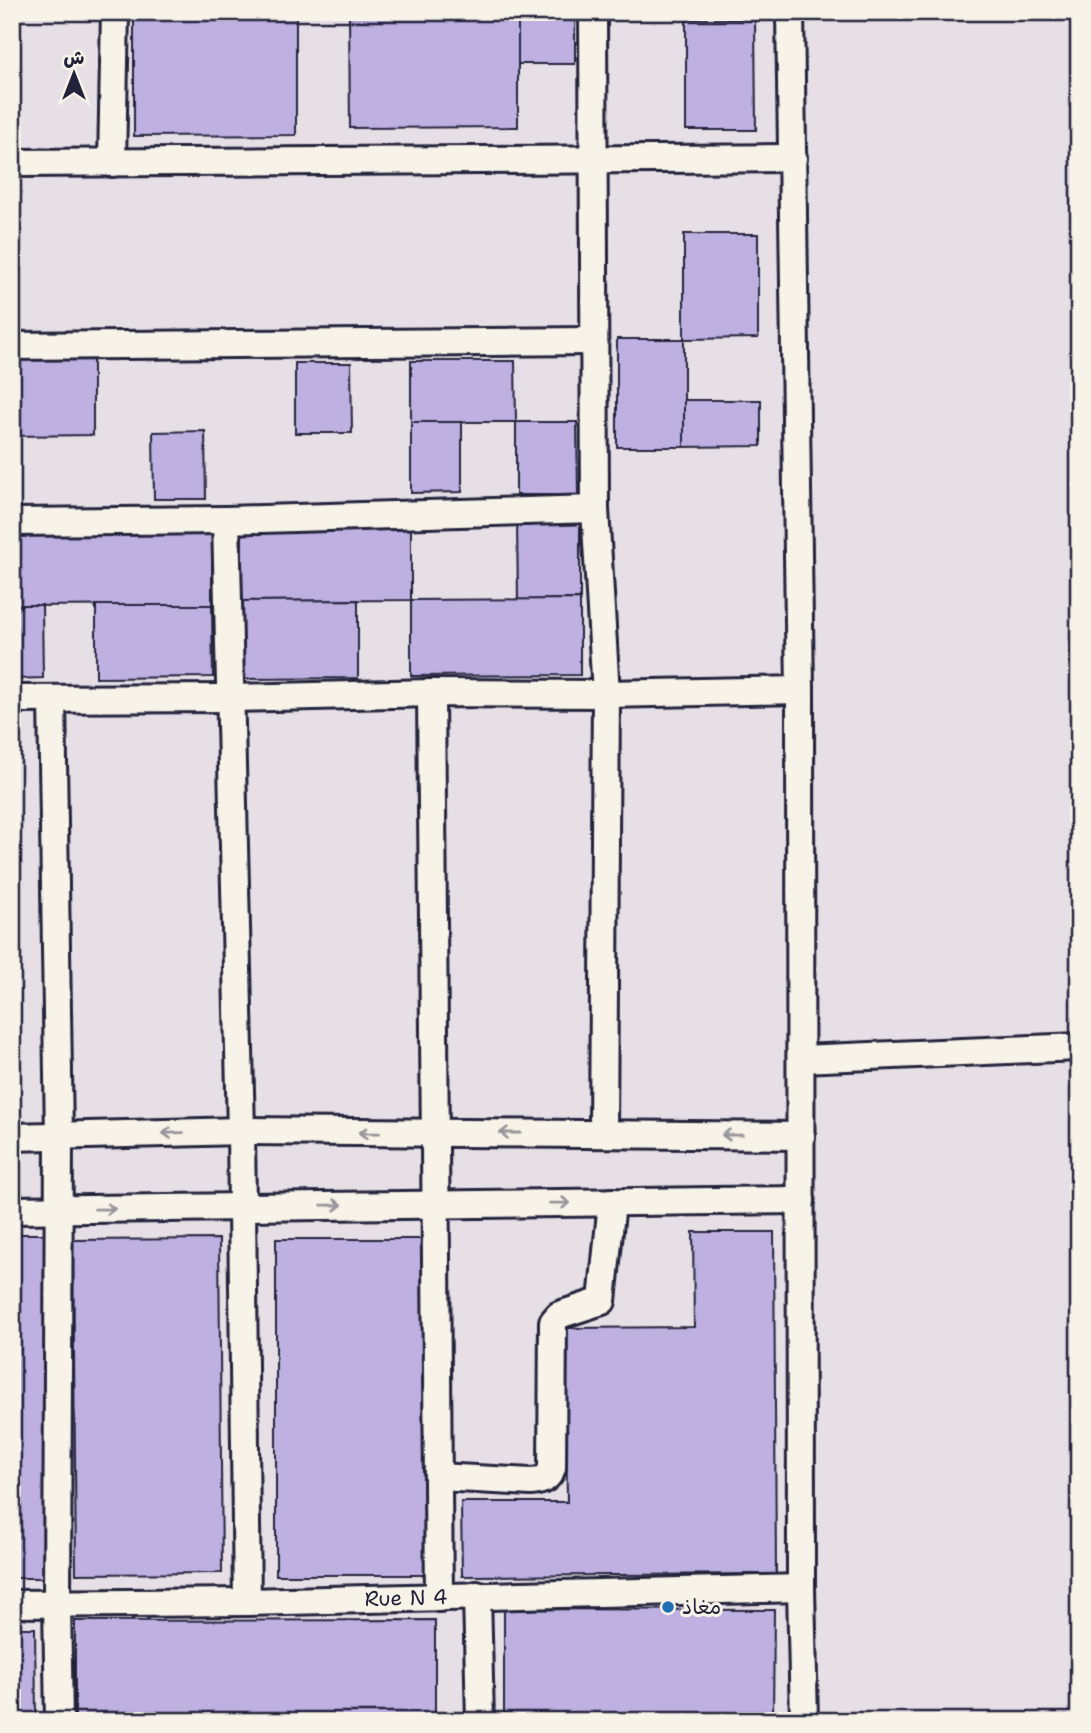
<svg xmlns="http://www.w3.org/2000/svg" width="1091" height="1733" font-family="'Shantell Sans','Playpen Sans Arabic',sans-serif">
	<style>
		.building { fill: #beb1e2; stroke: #22223b; stroke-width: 2 }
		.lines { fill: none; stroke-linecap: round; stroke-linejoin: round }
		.street-casing { stroke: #22223b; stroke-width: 32 }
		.street { stroke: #f7f3e8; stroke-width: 26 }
		.oneway { stroke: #97959a }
		.poi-dot { fill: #1f6fb2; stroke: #f7f3e8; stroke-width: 2.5 }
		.labels { text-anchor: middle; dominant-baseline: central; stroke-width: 6; stroke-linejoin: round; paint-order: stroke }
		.street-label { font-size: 21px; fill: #22223b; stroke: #f7f3e8 }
		.poi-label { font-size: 21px; fill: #22223b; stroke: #f7f3e8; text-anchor: start }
	</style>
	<rect width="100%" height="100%" fill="#e6dfe6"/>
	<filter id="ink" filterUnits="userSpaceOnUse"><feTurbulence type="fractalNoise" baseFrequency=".0143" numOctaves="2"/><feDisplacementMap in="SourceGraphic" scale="14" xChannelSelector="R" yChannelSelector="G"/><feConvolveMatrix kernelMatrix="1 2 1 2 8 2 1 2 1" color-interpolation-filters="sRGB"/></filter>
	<g filter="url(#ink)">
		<!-- building -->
		<g class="building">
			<path d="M134,12H296V135L134,136Z"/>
			<path d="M349,12H518V127L350,128Z"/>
			<rect x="518" y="12" width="57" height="52"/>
			<path d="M686,19H755L756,130H686Z"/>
			<path d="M684,234H758V338L684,339Z"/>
			<rect x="617" y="339" width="67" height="108"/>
			<path d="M93,359V435L12,436V360Z"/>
			<path d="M411,361H515L516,422H411Z"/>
			<path d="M295,363H351L352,433H295Z"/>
			<path d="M684,400H761V446L684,447Z"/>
			<path d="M411,422H462V492L411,493Z"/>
			<path d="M516,422H577L578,495H516Z"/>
			<path d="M205,431L206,499H154L153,432Z"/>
			<path d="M517,522H580V599L518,600Z"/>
			<path d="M411,527V600L242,601V528Z"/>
			<path d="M212,532V605L12,606V533Z"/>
			<path d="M580,599V675L411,676V600Z"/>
			<path d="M358,600V678L242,679V601Z"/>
			<path d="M12,605H42L43,678L12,679Z"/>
			<path d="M96,605H212L213,677L96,678Z"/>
			<path d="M693,1232H774L776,1574L462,1576L461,1502H567L565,1328L694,1327Z"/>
			<path d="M12,1234H44L47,1578H12Z"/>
			<path d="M219,1239L222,1573L76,1574L73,1240Z"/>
			<rect x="276" y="1239" width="150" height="336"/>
			<path d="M504,1609L774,1610L773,1721H504Z"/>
			<path d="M435,1620V1721H75V1621Z"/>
			<path d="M12,1628H35L36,1721H12Z"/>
		</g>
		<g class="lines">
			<!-- street casing -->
			<g class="street-casing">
				<g id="street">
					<path d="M593,12L595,509L606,694L603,1133"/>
					<path d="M790,12L800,690L801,1588L804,1721"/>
					<path d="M12,163L793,158"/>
					<path d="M112,163L115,12"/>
					<path d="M12,346L594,341"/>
					<path d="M226,520L241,1131L247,1602"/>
					<path d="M12,522L226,520L595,509"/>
					<path d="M431,693L439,1598"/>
					<path d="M12,699L232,698L431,693L606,694L800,690"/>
					<path d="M52,699L59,1136L57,1603L59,1721"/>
					<path d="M801,1059L1079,1047"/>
					<path d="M12,1137L241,1131L801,1136"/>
					<path d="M12,1210L801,1200"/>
					<path d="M438,1477L531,1482C542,1481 548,1479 552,1468L553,1322L559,1315L602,1301L612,1202"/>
					<path d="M477,1595L480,1721"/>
					<path id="s1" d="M12,1604L247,1602L801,1588"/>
				</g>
			</g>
			<!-- street -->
			<use href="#street" class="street"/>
		</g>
		<!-- one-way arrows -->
		<defs><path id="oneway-shaft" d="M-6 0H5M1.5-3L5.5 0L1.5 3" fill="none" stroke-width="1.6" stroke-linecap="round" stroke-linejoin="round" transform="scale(1.75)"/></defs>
		<g class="oneway">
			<use href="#oneway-shaft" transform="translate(173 1133) rotate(178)"/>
			<use href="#oneway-shaft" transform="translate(369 1133) rotate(-179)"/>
			<use href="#oneway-shaft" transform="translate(510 1133) rotate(180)"/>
			<use href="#oneway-shaft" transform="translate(732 1135) rotate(-179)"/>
			<use href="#oneway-shaft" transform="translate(560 1203) rotate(-1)"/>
			<use href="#oneway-shaft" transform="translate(332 1205) rotate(-1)"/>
			<use href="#oneway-shaft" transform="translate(105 1209) rotate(-1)"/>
		</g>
	</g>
	<!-- markers -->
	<circle class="poi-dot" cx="668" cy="1607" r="7"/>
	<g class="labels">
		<!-- street labels -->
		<g class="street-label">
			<text stroke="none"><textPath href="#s1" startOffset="394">Rue N 4</textPath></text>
		</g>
		<!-- poi labels -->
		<g class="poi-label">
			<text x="682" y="1607">مغاذ</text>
		</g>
	</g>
	<!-- margin -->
	<rect width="1091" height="1733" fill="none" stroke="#f7f3e8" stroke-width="42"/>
	<rect x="21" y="21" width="1049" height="1691" fill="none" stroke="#22223b" stroke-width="2.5" filter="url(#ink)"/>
	<!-- north arrow -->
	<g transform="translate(74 74)" stroke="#f7f3e8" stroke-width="5" paint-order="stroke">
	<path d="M0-5L12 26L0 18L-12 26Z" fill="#22223b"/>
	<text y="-10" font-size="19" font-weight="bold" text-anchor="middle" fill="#22223b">ش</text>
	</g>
</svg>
